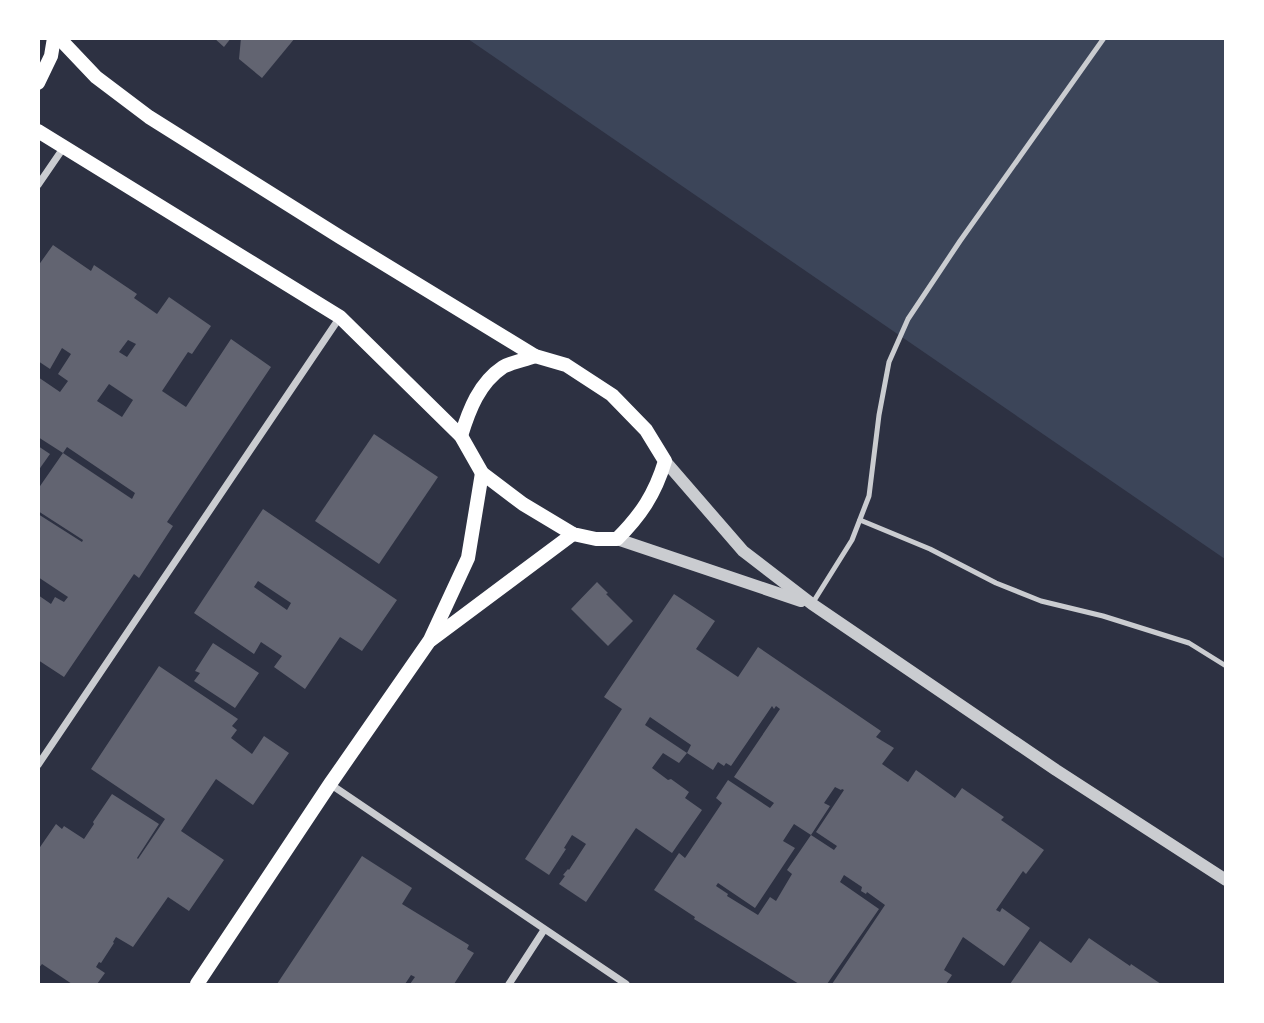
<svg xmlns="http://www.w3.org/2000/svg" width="1264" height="1023" font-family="Bitter,serif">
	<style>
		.green { fill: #3c4559 }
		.building { fill: #626471; fill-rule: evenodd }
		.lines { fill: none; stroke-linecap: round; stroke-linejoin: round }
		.service { stroke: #caccd0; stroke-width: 5 }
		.minor { stroke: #caccd0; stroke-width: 7 }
		.tertiary { stroke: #caccd0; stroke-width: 12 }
		.secondary { stroke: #fff; stroke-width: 14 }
	</style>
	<rect width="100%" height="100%" fill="#2d3142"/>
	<!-- green -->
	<path class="green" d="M468,39H1225V559Z"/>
	<!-- building -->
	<g class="building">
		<path d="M214,38H231L224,47Z"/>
		<path d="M241,38H295L262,78L239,59Z"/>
		<path d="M53,245L91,271L94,265L137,294L134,298L157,314L169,297L211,326L192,354L188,352L162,391L186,407L231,339L271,367L167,522L173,526L139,578L134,574L64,677L38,660V595L51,604L55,597L64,602L68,597L38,577V514L82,542L83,540L38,511V489L63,453L38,437V377L60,392L68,381L58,374L71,354L62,348L50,369L38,361V266ZM128,340L136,344L127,357L119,352ZM109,384L133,400L122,417L97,401ZM67,447L135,493L132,499L63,453Z"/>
		<path d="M374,434L438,477L379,564L315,521Z"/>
		<path d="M38,446L50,454L38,471Z"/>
		<path d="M263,509L397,600L362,651L340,637L305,689L274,667L282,656L261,642L254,654L194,613ZM258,581L291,603L287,610L254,587Z"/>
		<path d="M597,582L608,593L606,594L633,621L608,646L571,609Z"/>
		<path d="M674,594L715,621L696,649L738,677L758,647L881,731L876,737L894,748L882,764L908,782L916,770L955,798L962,788L1004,817L1001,820L1044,850L1026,874L1023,871L996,910L1000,912L1002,908L1030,928L1004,966L963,937L944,970L952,975L946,984H832L885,905L867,892L866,894L861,891L862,887L844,875L840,882L879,909L827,984H799L694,919L695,917L654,890L679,853L685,858L722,803L716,798L728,780L770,808L774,803L734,777L780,709L776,706L774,709L772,706L731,766L726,763L724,766L718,762L713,770L687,753L691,745L650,717L645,725L687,753L679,763L663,753L652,768L668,780L671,779L689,792L685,798L702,810L672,853L636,828L586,902L559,884L565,876L563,875L568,869L569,870L586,844L572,835L564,848L566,849L549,875L525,859L622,709L604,697ZM835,787L841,790L842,789L844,790L816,832L837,846L834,850L811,835L787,870L792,874L776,901L770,897L758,915L727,896L728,894L716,886L718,883L755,908L795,848L783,841L794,824L811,835L830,806L824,803Z"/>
		<path d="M213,643L259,673L235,708L194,681L200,673L195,671Z"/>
		<path d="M159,666L238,719L232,726L237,730L231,738L252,754L264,736L289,753L253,805L216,779L181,831L224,860L189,911L168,897L133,947L116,937L113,942L114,943L101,963L99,962L96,967L105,973L97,984L73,983L72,984L42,964L38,969V850L56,824L62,829L64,826L84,839L94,824L93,822L112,794L159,824L137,858L138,859L165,819L91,769Z"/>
		<path d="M362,856L412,888L402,904L469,945L467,949L474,953L454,984H410L415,977L411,975L405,984H277Z"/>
		<path d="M1089,938L1130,966L1131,964L1161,984H1010L1040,941L1071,963Z"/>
	</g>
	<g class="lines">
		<!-- service -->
		<g class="service">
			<path d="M860,520L930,549L996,583L1041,601L1103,616L1189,643L1226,666"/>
			<path d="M812,604L852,540L869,496L879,415L889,362L908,319L960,241L1104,38"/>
		</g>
		<!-- minor -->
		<g class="minor">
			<path d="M38,185L64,147"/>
			<path d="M38,765L340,317"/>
			<path d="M330,784L626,984"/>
			<path d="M509,984L544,930"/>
		</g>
		<!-- tertiary -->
		<g class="tertiary">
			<path d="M665,461L743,551L812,604L1056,770L1226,880"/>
			<path d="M617,539L801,601"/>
		</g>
		<!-- secondary -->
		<g class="secondary">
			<path d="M38,83L51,56L54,38"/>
			<path d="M38,131L340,317L461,436L482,473L523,504L573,534L596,539H617C641,515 655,494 665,461L646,430L612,395L566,365L535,356L340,237L149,117L96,77L59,38"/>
			<path d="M461,436C469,410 479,383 503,367C512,362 525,360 535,356"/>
			<path d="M431,640L573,534"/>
			<path d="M197,984L330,784L430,640L468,558L482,473"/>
		</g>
	</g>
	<!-- border -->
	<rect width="1264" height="1023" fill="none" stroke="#ffffff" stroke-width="80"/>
</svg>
